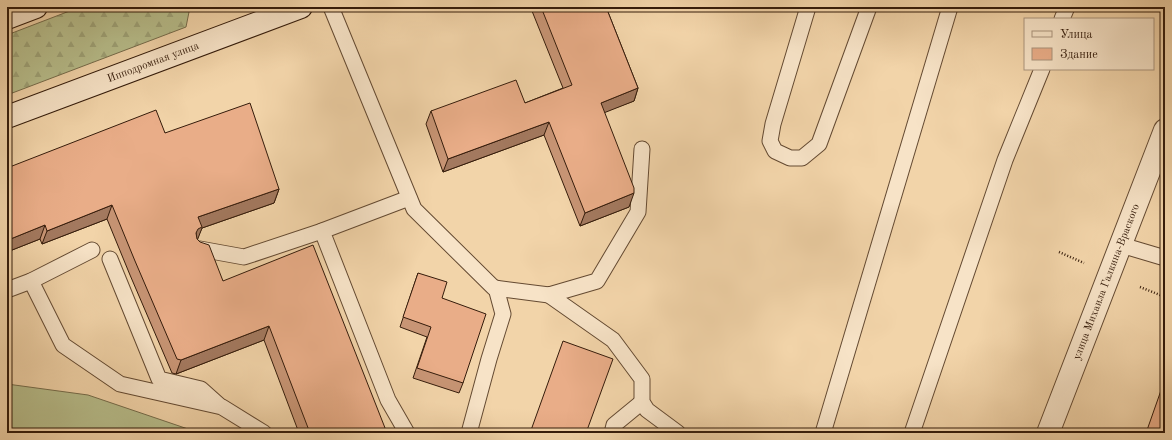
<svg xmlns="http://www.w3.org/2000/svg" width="1172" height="440" font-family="'Old Standard TT',serif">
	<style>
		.grass { fill: #b7bd8b; stroke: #766c4b }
		.forest { fill: url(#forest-firs); stroke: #766c4b }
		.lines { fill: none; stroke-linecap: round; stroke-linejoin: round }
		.lane-casing { stroke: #644a32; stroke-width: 17 }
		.street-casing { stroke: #644a32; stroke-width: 24 }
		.secondary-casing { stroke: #351c0b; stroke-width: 24 }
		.path { stroke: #351c0b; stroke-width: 2.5; stroke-dasharray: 1 2; stroke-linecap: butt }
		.lane { stroke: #f7e3c7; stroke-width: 15 }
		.street { stroke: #f7e3c7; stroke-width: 22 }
		.secondary { stroke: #f7e3c7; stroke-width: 22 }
		.wall { fill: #c89575; stroke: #351c0b }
		.shaded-wall { fill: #a3795f; stroke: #351c0b }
		.building { fill: #e9ad88; stroke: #351c0b }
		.labels { text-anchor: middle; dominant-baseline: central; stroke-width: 3; stroke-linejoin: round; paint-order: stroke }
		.street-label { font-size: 11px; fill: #351c0b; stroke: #f7e3c7 }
	</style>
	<defs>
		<pattern id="forest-firs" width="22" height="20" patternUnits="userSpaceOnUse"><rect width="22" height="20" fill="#b7bd8b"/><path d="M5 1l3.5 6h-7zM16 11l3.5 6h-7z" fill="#9ea277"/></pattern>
	</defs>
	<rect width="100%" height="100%" fill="#f2d4a9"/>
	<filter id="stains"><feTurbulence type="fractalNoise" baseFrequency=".005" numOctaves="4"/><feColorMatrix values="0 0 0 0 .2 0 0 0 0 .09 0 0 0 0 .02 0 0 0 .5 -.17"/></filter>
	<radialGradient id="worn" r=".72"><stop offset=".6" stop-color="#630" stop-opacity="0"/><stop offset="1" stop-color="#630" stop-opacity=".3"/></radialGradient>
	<!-- grass -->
	<path class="grass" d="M7,384L88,395L188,429L194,433H7Z"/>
	<!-- forest -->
	<path class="forest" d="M80,7H190L186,27L7,95V35Z"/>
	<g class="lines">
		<!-- lane casing -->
		<g class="lane-casing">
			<g id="lane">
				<path d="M331,7L414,209L494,288L549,295L597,281L638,212L642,149"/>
				<path d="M808,7L773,124L770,141L775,151L790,158H802L819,144L869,7"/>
				<path d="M1062,19L1067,7"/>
				<path d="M1121,245L1165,258"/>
				<path d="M200,249L244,257L322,231"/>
				<path d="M110,259L159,379L201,389L220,406"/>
				<path d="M31,281L63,345L120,384L222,407L264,433"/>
				<path d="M7,290L31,281L92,250"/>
				<path d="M549,295L613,340L642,379V402L647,410L678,433"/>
				<path d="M407,433L388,400L322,231L409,198"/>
				<path d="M469,433L489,359L503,314L496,288"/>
				<path d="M612,433L614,425L642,402"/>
				<path d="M823,433L950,7"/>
				<path d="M912,433L1005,160L1042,69"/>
			</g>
		</g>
		<!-- street casing -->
		<g class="street-casing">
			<g id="street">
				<path id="s1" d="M1048,433L1165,130"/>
			</g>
		</g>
		<!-- secondary casing -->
		<g class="secondary-casing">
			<g id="secondary">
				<path d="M7,18L36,7"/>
				<path id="s2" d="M7,117L301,7"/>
			</g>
		</g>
		<!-- path -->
		<g class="path">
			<path d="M1059,252L1084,263"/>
			<path d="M1140,287L1165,297"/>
		</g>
		<!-- lane -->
		<use href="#lane" class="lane"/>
		<!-- street -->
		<use href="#street" class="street"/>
		<!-- secondary -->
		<use href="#secondary" class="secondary"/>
	</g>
	<!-- wall -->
	<g class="wall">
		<path d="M534,7H606L638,88L634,101L604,112L629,207L580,226L544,135L443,172L426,124L431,111L525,103L563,88L532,11Z"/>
		<path d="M165,133L279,189L274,203L202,228L197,239L223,281L387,433H299L264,340L176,374L172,373L130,275L107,219L42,244L40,239L7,252V168Z"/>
		<path d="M418,273L442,298L463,383L459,393L413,378L427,337L400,327Z"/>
	</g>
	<!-- shaded-wall -->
	<g class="shaded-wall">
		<path d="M638,88L634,101L596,116L601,103Z"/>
		<path d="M549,122L544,135L443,172L448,159Z"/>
		<path d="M279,189L274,203L202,228L197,241L196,233L198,217Z"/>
		<path d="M634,193L629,207L580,226L585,213Z"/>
		<path d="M112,205L107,219L42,244L47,231Z"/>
		<path d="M45,225L40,239L7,252V244L8,240Z"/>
		<path d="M269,326L264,340L176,374L181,360Z"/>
	</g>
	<!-- building -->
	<g class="building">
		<path d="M541,7H606L638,88L601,103L634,188V193L585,213L549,122L448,159L431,111L516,80L525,103L572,85Z"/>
		<path d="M250,103L279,189L198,217L202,227L198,229L196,233L197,239L200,242L209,245L223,281L313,245L387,433H310L269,326L181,360L177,359L135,261L112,205L47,231L45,225L8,240L7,237V168L156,110L165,133Z"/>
		<path d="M418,273L447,282L442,298L486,314L463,383L417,368L431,327L403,317Z"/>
		<path d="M563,341L613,359L586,433H530Z"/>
		<path d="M1165,379V433H1146Z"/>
	</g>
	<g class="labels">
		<!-- street labels -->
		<g class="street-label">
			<text stroke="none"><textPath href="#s2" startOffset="156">Ипподромная улица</textPath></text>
			<text stroke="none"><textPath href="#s1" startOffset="162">улица Михаила Галкина-Враского</textPath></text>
		</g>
	</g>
	<!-- margin -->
	<rect width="1172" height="440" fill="none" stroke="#f2d4a9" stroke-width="24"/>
	<rect x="8" y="8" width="1156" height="424" fill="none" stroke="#351c0b" stroke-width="2"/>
	<rect x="12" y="12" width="1148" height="416" fill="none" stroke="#351c0b"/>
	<!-- legend -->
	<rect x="1024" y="18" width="130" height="52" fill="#f7e3c7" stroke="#a9937c"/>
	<rect x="1032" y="31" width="20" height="6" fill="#f7e3c7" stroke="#a9937c"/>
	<text x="1060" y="38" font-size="12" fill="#351c0b">Улица</text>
	<rect x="1032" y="48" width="20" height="12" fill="#e9ad88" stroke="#a9937c"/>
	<text x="1060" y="58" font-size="12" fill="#351c0b">Здание</text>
	<rect width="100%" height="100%" filter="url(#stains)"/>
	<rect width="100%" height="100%" fill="url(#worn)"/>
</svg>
